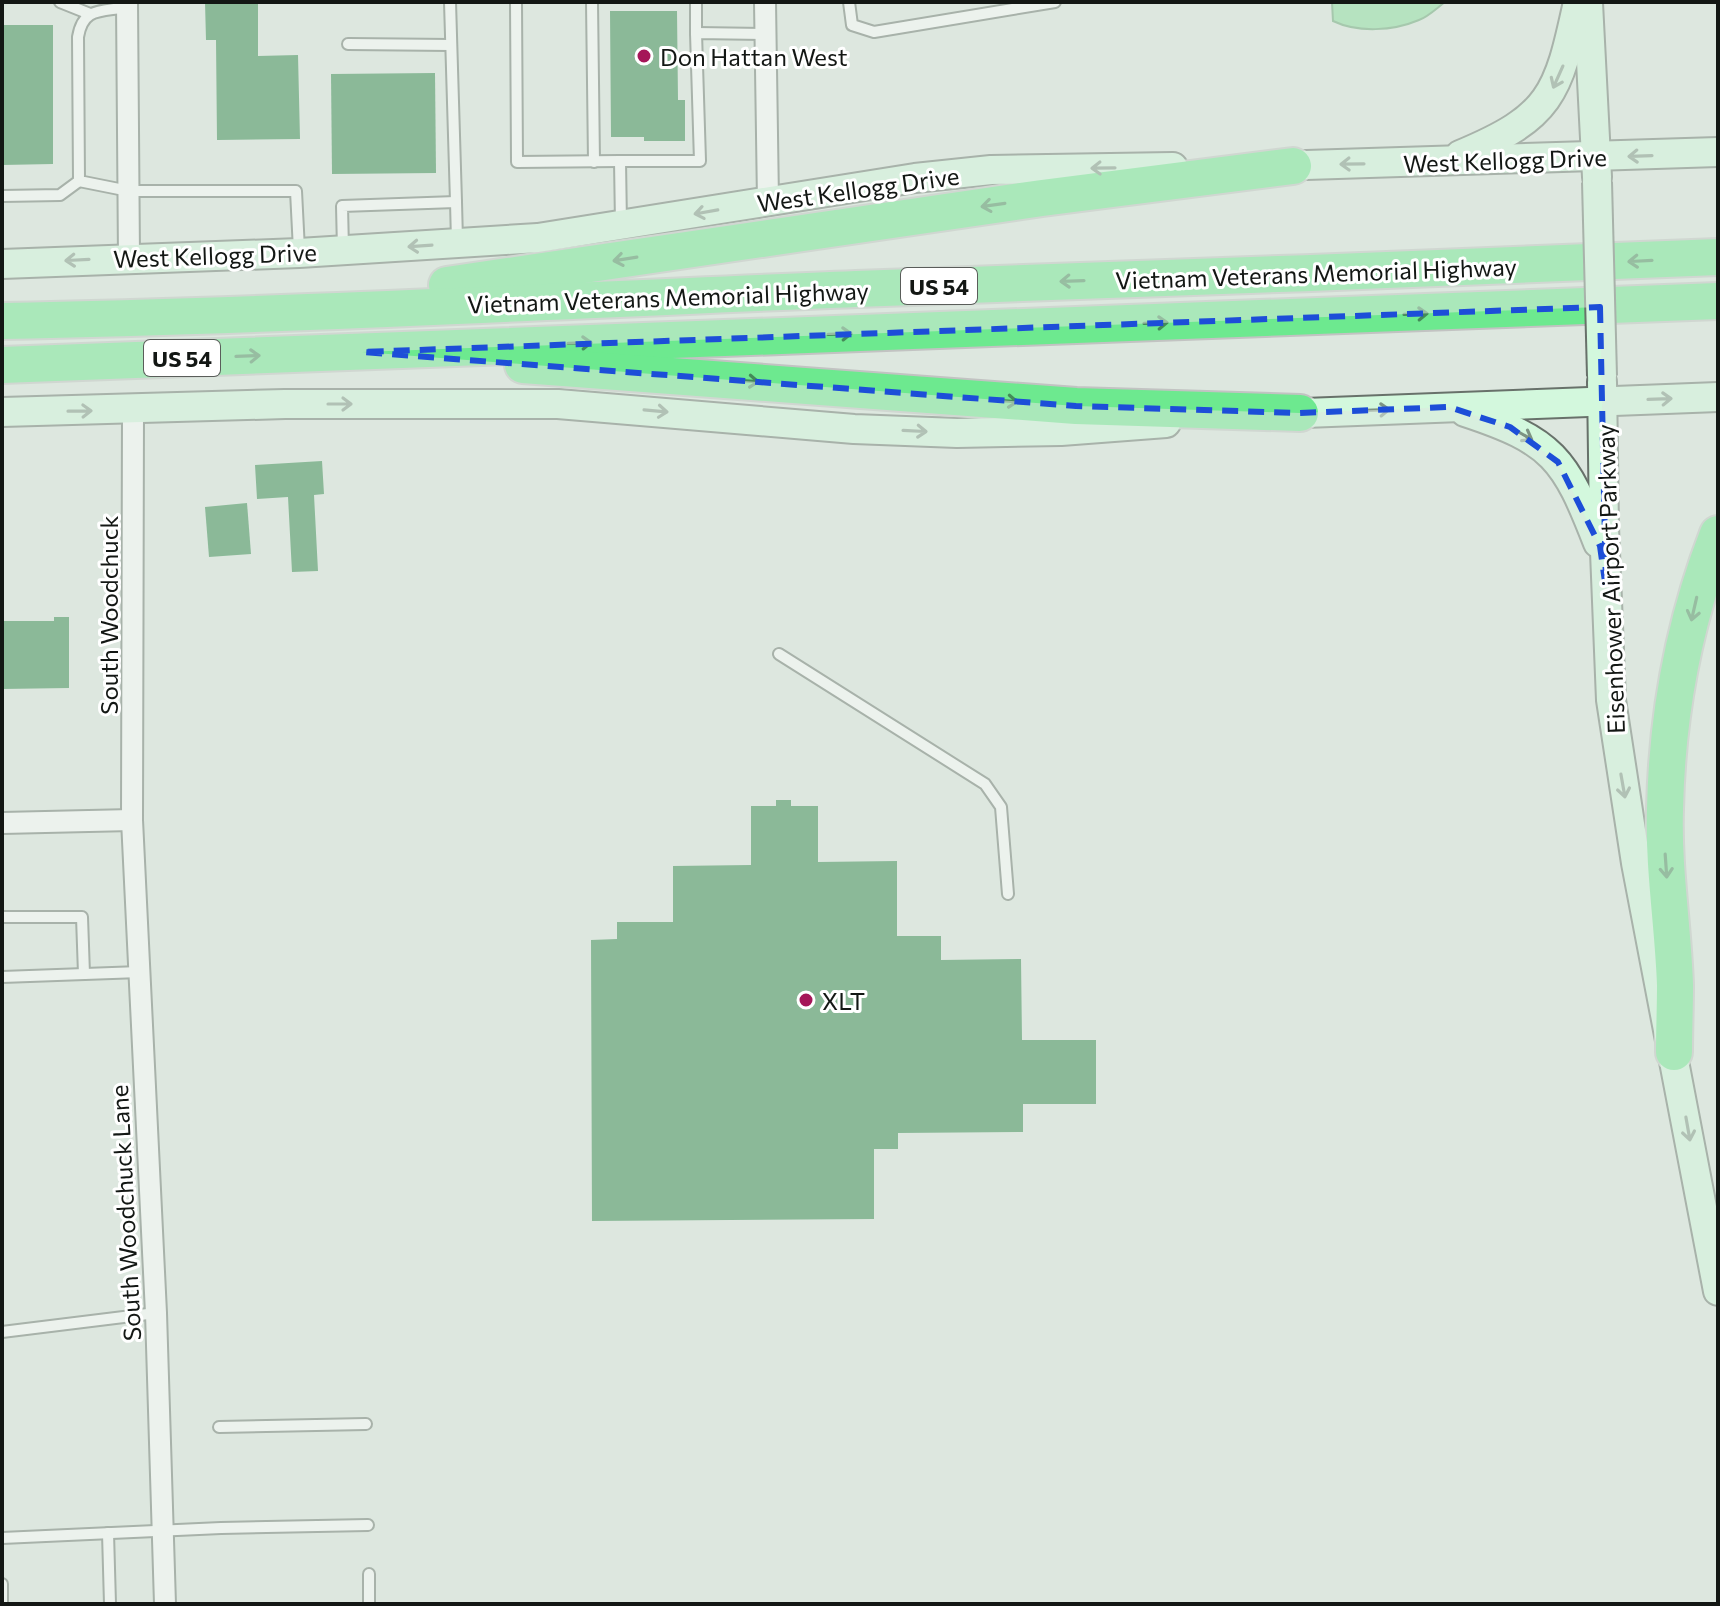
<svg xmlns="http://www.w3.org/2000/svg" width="1720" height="1606" font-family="Commissioner,sans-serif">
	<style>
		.water { fill: #87de9b; stroke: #64a272; stroke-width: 2 }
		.building { fill: #288244 }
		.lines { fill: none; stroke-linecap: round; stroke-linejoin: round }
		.lane-casing { stroke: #68716a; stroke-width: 14 }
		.street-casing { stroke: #68716a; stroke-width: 24 }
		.secondary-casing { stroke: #68716a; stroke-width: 32 }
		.highway-casing { stroke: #c2c3c2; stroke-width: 40 }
		.lane { stroke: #fff; stroke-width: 10 }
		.street { stroke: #fff; stroke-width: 20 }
		.secondary { stroke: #d3f8dd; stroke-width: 28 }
		.highway { stroke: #6de98f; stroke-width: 36 }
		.secondary-bridge-casing { stroke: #68716a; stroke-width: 32; stroke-linecap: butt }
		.secondary-bridge { stroke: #d3f8dd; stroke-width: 28 }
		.oneway { stroke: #7d9383 }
		.oneway2 { stroke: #448a58 }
		.marked { fill: none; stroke: #1d4ed8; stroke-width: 6; stroke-dasharray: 16 10; stroke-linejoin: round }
		.poi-dot { fill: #a51658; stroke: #fff; stroke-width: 3 }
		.labels { text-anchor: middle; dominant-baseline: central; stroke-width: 6; stroke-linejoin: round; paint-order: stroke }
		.shield { fill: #fff; stroke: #5a5d5a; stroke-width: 2 }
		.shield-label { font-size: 22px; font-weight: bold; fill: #131714 }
		.poi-label { font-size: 24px; fill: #131714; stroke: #fff; text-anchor: start }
		.street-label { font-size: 24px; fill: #131714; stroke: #fff }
	</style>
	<rect width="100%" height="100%" fill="#dde7df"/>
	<!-- water -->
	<path class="water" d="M1332,2H1445C1437,8 1428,17 1419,20C1393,31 1358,33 1333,21Z"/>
	<!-- building -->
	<g class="building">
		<path d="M205,2H258V56L298,55L300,139L217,140L216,40H206Z"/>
		<path d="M610,11H677L678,100H685V141H644V137H611Z"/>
		<path d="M2,25H53V164L2,165Z"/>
		<path d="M435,73L436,173L332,174L331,74Z"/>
		<path d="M322,461L324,494L314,495L318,571L292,572L288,497L257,499L255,465Z"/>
		<path d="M247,503L251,554L209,557L205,507Z"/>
		<path d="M54,617H69V688L2,689V621H54Z"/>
		<path d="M776,800H791V806H818V862L897,861V936H941V960L1021,959L1022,1040H1096V1104H1023V1132L898,1133V1149H874V1219L592,1221L591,940L617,939V922H673V866L751,865V806H776Z"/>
	</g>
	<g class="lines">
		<!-- lane casing -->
		<g class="lane-casing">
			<g id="lane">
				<path d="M60,2L90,14"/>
				<path d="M450,2L456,202"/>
				<path d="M516,2L517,162L620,161"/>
				<path d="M592,2L594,162"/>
				<path d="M696,2V33"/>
				<path d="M849,2L852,25L874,32L1055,2"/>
				<path d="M127,7C101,12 83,7 78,37L79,181L129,191H296L299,250"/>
				<path d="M348,44L451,45"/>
				<path d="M2,196L60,195L79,181"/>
				<path d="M621,224L620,161H700L696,33L766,34"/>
				<path d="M343,249L342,206L456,202L457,241"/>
				<path d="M779,654L985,784L1001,807L1008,894"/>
				<path d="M2,917H82L84,974"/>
				<path d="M2,977L140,972"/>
				<path d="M2,1332L156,1313"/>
				<path d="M219,1427L366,1424"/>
				<path d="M108,1533L110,1604"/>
				<path d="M2,1538L221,1528L368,1525"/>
				<path d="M2,1584V1604"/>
				<path d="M369,1604V1574"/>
			</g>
		</g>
		<!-- street casing -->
		<g class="street-casing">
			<g id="street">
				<path d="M127,2L129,258"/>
				<path d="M765,2L768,201"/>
				<path d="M133,410L132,820L156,1313L165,1604"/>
				<path d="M2,823L132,820"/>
			</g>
		</g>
		<!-- secondary casing -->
		<g class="secondary-casing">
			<g id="secondary">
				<path d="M1588,3L1597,177"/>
				<path d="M1460,155C1551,117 1558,95 1578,2"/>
				<path d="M1275,166L1718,152"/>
				<path d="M2,264L299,253L538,238L915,178L991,170L1173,167"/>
				<path d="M1602,382L1604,527L1611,700L1636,863L1718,1291"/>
				<path d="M2,412L285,404H558L854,429L957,433L1061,431L1166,423"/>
				<path d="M1465,412C1553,441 1565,458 1598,543"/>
				<path d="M1279,414L1718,397"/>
			</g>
		</g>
		<!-- highway casing -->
		<g class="highway-casing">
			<g id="highway">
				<path d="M447,285L1042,198L1293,166"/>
				<path d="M2,321C287,316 571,300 856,289C1143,278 1431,270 1718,257"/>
				<path d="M2,365L1718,301"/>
				<path d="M523,365L1076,406L1300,413"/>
				<path d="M1674,1052C1674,1030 1675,1008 1675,985C1673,926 1663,868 1665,809C1667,715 1684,622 1718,534"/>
			</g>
		</g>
		<!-- lane -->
		<use href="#lane" class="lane"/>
		<!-- street -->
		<use href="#street" class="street"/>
		<!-- secondary -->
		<use href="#secondary" class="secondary"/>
		<!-- highway -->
		<use href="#highway" class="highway"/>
		<!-- secondary-bridge casing -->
		<g class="secondary-bridge-casing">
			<path id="secondary-bridge" d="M1597,182L1602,376"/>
		</g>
		<!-- secondary-bridge -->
		<use href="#secondary-bridge" class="secondary-bridge"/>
	</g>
	<!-- one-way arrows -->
	<defs><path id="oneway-shaft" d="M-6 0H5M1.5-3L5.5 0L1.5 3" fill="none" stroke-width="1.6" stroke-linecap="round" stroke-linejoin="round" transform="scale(2)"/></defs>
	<g class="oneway">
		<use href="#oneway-shaft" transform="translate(1558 77) rotate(114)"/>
		<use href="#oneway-shaft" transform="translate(1640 156) rotate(178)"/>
		<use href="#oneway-shaft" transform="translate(1352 164) rotate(179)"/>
		<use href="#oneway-shaft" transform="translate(1103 168) rotate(179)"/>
		<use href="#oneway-shaft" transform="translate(706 212) rotate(170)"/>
		<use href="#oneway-shaft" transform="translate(420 246) rotate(176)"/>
		<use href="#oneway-shaft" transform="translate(77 260) rotate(177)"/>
		<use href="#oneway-shaft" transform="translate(1660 399) rotate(-2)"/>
		<use href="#oneway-shaft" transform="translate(340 404)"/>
		<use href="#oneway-shaft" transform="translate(1378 410) rotate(-2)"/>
		<use href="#oneway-shaft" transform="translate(80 411) rotate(-1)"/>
		<use href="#oneway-shaft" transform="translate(656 411) rotate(5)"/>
		<use href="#oneway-shaft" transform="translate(915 431) rotate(3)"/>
		<use href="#oneway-shaft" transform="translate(1522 434) rotate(29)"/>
		<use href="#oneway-shaft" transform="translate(1623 786) rotate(80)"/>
		<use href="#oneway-shaft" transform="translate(1688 1129) rotate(80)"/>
	</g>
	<g class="oneway2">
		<use href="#oneway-shaft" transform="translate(993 205) rotate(172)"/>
		<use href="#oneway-shaft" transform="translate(625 259) rotate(171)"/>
		<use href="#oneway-shaft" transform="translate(1640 261) rotate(177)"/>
		<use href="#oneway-shaft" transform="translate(1072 281) rotate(178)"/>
		<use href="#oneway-shaft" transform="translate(1416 314) rotate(-2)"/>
		<use href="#oneway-shaft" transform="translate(1156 323) rotate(-2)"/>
		<use href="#oneway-shaft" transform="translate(840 334) rotate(-2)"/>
		<use href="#oneway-shaft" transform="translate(580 343) rotate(-2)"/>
		<use href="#oneway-shaft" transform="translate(248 356) rotate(-2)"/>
		<use href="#oneway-shaft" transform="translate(747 381) rotate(4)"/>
		<use href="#oneway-shaft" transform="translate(1006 401) rotate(4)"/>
		<use href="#oneway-shaft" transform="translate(1694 609) rotate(103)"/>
		<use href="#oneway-shaft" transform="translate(1666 866) rotate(86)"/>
	</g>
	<!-- marked area -->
	<path d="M0 0H1720V1606H0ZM1600,307L1606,589L1600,546L1558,462L1510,427L1449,407L1300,413L1076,406L362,352Z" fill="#dde7df" fill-opacity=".55" fill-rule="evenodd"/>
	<path class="marked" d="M1600,307L1606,589L1600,546L1558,462L1510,427L1449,407L1300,413L1076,406L362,352Z"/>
	<!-- markers -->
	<g class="poi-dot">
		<circle cx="644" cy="56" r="8"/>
		<circle cx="806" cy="1000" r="8"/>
	</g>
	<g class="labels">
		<!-- shield labels -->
		<g class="shield">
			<rect x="901" y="268" width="76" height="36" rx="6"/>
			<rect x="144" y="340" width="76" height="36" rx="6"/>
		</g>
		<g class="shield-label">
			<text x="939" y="286">US 54</text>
			<text x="182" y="358">US 54</text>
		</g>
		<!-- poi labels -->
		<g class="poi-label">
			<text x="660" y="56">Don Hattan West</text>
			<text x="822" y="1000">XLT</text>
		</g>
		<!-- street labels -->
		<g class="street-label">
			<text transform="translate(1505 160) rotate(-2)">West Kellogg Drive</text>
			<text transform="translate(858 189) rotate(-8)">West Kellogg Drive</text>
			<text transform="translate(215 255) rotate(-2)">West Kellogg Drive</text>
			<text transform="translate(1316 273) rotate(-2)">Vietnam Veterans Memorial Highway</text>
			<text transform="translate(668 297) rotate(-2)">Vietnam Veterans Memorial Highway</text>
			<text transform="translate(1610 579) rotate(-92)">Eisenhower Airport Parkway</text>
			<text transform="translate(108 615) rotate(-90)">South Woodchuck</text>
			<text transform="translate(125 1213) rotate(-93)">South Woodchuck Lane</text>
		</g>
	</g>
	<!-- border -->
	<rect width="1720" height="1606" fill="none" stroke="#131714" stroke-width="8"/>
</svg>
